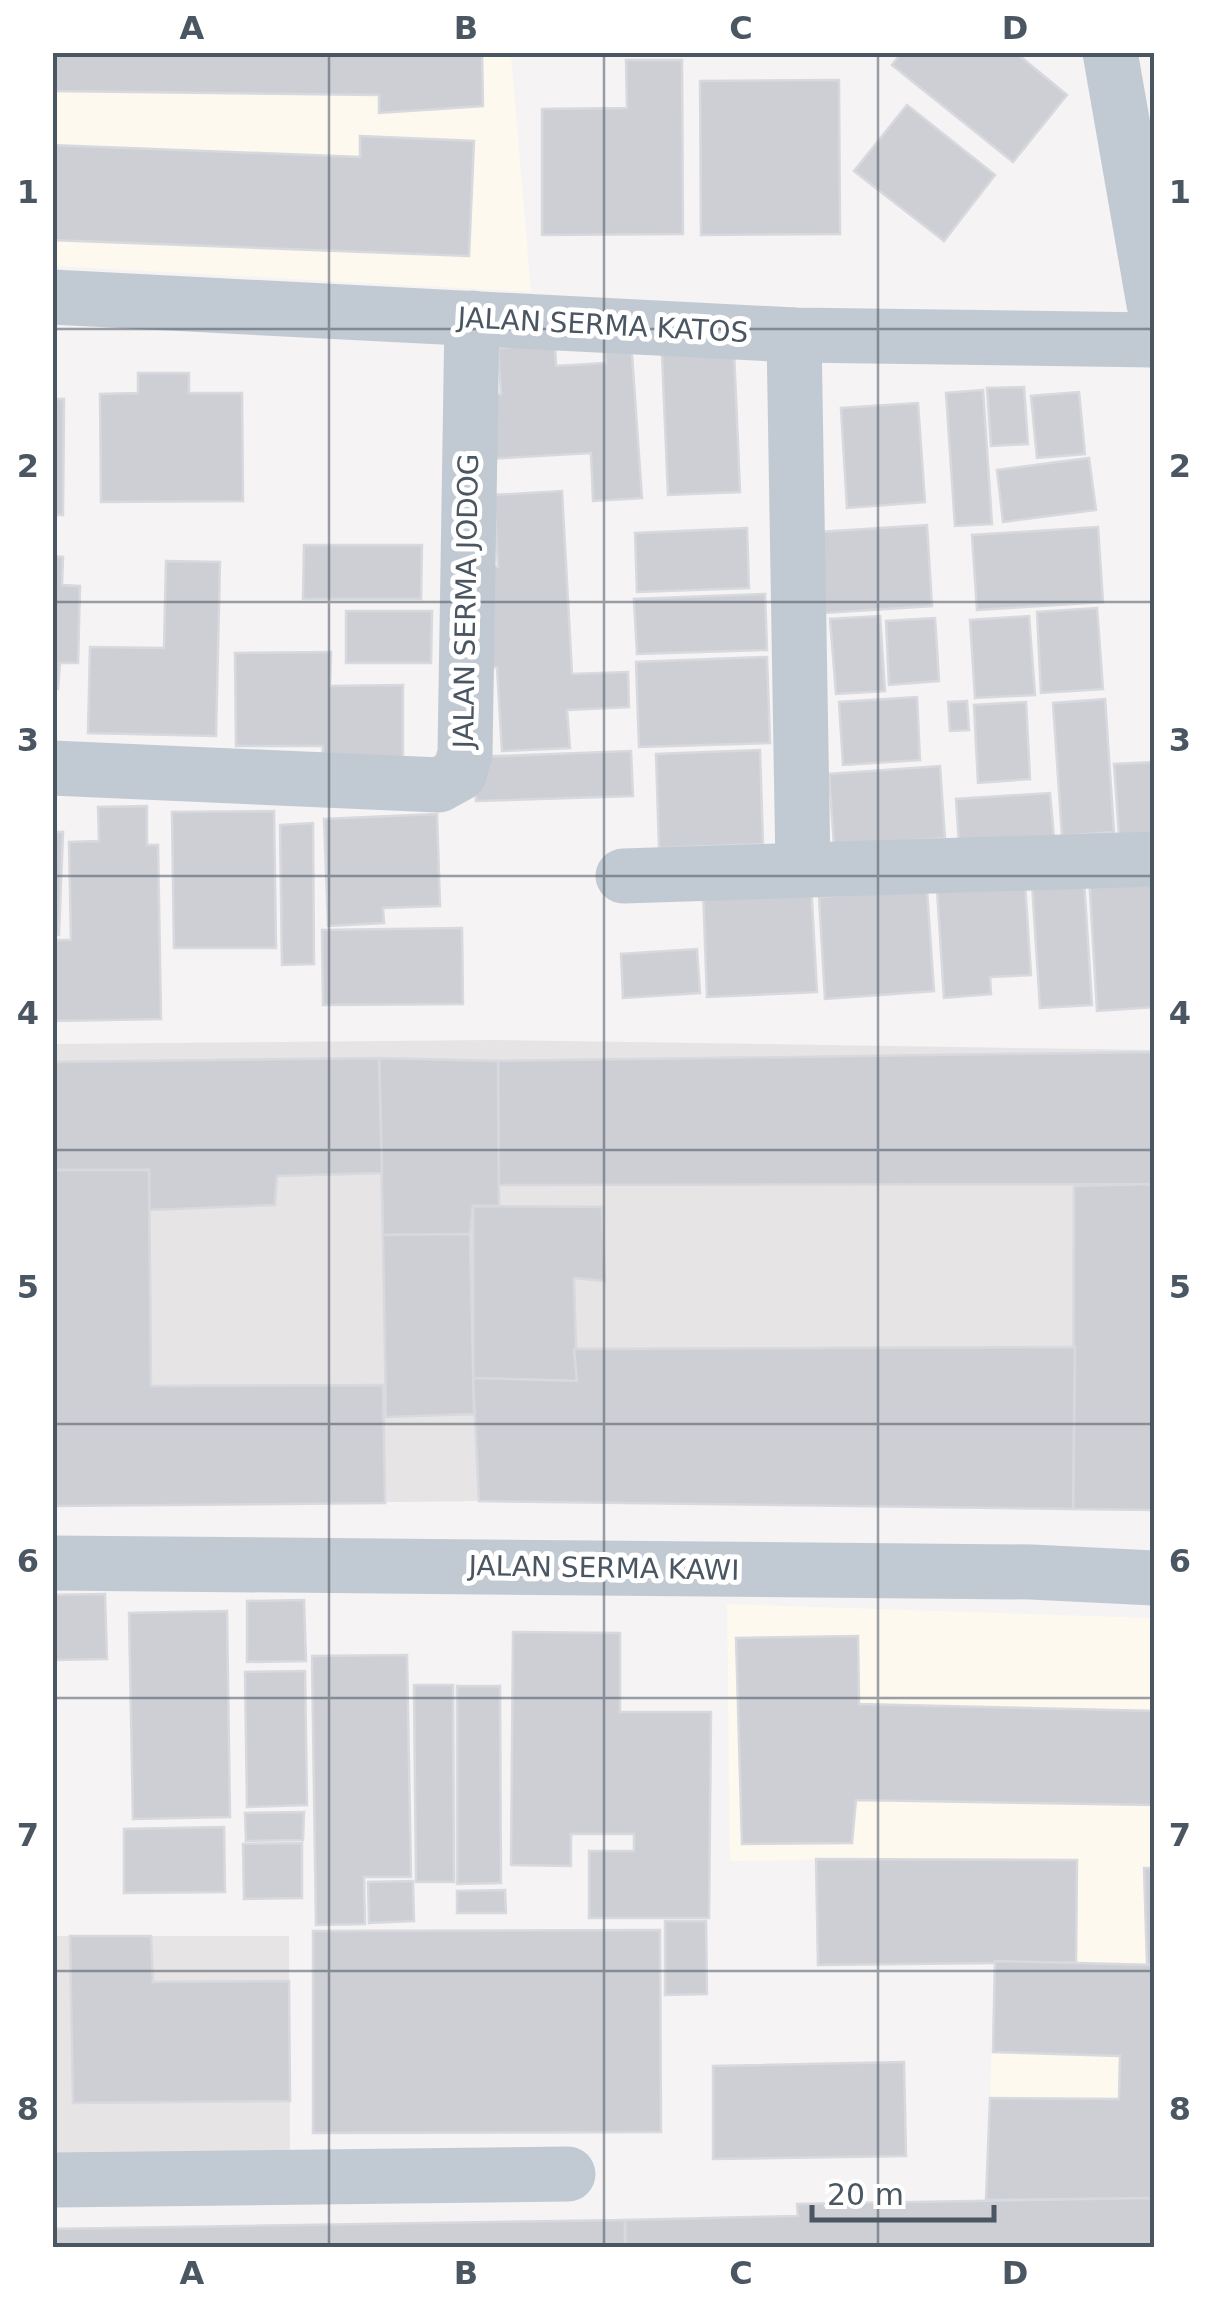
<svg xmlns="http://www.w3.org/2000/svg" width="1207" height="2300" font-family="'DejaVu Sans',sans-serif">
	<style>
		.commercial { fill: #fdf9ef }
		.education { fill: #e6e4e5 }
		.building { fill: #cdcfd5; stroke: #d7d9de; stroke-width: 2.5 }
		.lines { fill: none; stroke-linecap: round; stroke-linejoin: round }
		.street { stroke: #c1cad2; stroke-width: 55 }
		.grid { fill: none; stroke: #4a5661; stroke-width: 2.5; stroke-opacity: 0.55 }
		.labels { text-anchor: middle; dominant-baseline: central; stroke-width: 10; stroke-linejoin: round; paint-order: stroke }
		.street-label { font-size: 28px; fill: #4a5661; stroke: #fff }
		.neatline { fill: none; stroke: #4a5661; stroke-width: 4 }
		.grid-label { font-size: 32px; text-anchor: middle; font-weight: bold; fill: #4a5661 }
	</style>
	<rect width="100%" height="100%" fill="#f5f3f3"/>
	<!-- commercial -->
	<g class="commercial">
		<path d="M52,53H511L531,292L53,266Z"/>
		<path d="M727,1604L1154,1618V2247L53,2248L797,2216V2204L986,2200L995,1962L818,1965L816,1860L730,1861Z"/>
	</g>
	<!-- education -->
	<g class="education">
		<path d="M496,1040L1154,1050V1510L479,1501L53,1506L52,1044Z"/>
		<path d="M52,1936H289L290,2159L53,2160Z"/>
	</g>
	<!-- building -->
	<g class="building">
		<path d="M52,52H482L483,106L379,113V95L52,91Z"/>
		<path d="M902,52H1015L1067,95L1013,162L892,65Z"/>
		<path d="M626,60H682L683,234L542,235V109L627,108Z"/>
		<path d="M839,80L840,234L701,235L700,81Z"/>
		<path d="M907,105L995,175L944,241L854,171Z"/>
		<path d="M360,136L474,141L469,256L52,240V145L360,157Z"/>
		<path d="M631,341L642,498L593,501L591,453L486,459L481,395L501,394L498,348L555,344L556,366L606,363L605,342Z"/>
		<path d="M734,351L740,492L668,495L662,354Z"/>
		<path d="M138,373H189V393H242L243,501L101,502L100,394L138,393Z"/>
		<path d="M1024,387L1028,444L991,446L987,388Z"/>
		<path d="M983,390L992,524L955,526L946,393Z"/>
		<path d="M1079,392L1085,454L1037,458L1031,396Z"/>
		<path d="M52,399H64L63,515H52Z"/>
		<path d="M918,403L925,502L847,508L841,408Z"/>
		<path d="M1089,458L1096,510L1003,522L997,470Z"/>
		<path d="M562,491L572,674L628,672L629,707L567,710L570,748L502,751L497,667L471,669L469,568L498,567L494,495Z"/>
		<path d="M927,525L932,606L824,613L819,532Z"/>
		<path d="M1098,527L1103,602L977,610L972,535Z"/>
		<path d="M747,528L749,588L637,592L635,533Z"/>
		<path d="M304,545H422L421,599H303Z"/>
		<path d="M52,556L63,557L62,585L80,586L78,663H60L58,689H52Z"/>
		<path d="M166,561L220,562L216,736L88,733L90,647L164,648Z"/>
		<path d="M765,594L767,650L637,654L634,599Z"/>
		<path d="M1097,608L1103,689L1041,693L1037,612Z"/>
		<path d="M346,611H432L431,663H346Z"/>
		<path d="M880,616L885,691L836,694L830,619Z"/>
		<path d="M1029,616L1035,695L975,698L970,620Z"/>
		<path d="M935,618L939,681L889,685L886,621Z"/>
		<path d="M331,652L330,686L403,685V760H322L323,746H236L235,653Z"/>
		<path d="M767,657L770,743L639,747L636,662Z"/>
		<path d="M917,697L920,760L843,765L839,702Z"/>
		<path d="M1105,699L1114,832L1062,836L1053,703Z"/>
		<path d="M967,701L969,730L950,731L948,702Z"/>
		<path d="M1026,702L1030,779L978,783L974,705Z"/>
		<path d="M760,750L763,844L659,848L656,754Z"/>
		<path d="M631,751L633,796L476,801L474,757Z"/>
		<path d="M1154,762V832L1119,835L1114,764Z"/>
		<path d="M940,766L945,838L834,846L829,774Z"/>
		<path d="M1050,793L1054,838L959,844L956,799Z"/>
		<path d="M147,806V845H158L161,1019L52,1021V940H71L69,842L99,841L98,807Z"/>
		<path d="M274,811L276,948H174L172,812Z"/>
		<path d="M437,814L440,906L383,908L384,923L328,926L324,819Z"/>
		<path d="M313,823L314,964L282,965L280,825Z"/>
		<path d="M52,832H63L59,935H52Z"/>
		<path d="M1083,865L1092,1005L1040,1008L1031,868Z"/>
		<path d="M1024,868L1031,975L990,977L991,994L944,998L936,874Z"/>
		<path d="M1154,870V1007L1097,1011L1089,875Z"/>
		<path d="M811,884L817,992L707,997L703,889Z"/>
		<path d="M927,890L934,991L825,999L819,897Z"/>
		<path d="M462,928L463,1004L323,1005L322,930Z"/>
		<path d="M697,949L700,993L623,998L621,954Z"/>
		<path d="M1154,1052V1184L497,1185L498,1061Z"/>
		<path d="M379,1058L498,1061L499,1206H473L470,1234L383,1235Z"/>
		<path d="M379,1058L382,1173L277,1176L275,1205L149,1210V1170H52V1062Z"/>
		<path d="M52,1170H149L151,1386L383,1385L385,1503L52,1506Z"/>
		<path d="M1154,1184V1510L1073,1509L1074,1186Z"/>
		<path d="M473,1206L602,1207L605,1281L574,1278L577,1381L473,1378Z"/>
		<path d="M470,1234L474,1414L386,1417L383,1235Z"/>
		<path d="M1075,1347L1073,1509L479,1501L473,1378L577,1381L574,1349Z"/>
		<path d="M105,1594L107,1659L52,1660V1595Z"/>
		<path d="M304,1600L306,1661L247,1662V1601Z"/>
		<path d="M227,1611L230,1817L133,1819L129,1613Z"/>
		<path d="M513,1632L620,1633V1712H711L709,1918H589V1851H634V1834H571V1866L511,1865Z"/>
		<path d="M858,1636L859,1704L1154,1711V1805L856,1800L852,1843L742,1844L736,1638Z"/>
		<path d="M407,1655L411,1877H364L365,1924L316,1925L312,1656Z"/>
		<path d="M305,1671L307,1805L247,1807L245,1672Z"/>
		<path d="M414,1685H453L454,1882H416Z"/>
		<path d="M457,1686H500L501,1883L457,1884Z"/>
		<path d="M304,1812L303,1840L246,1841L245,1813Z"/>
		<path d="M224,1827L225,1892L124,1893V1829Z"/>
		<path d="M302,1843V1898L244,1899L243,1844Z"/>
		<path d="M816,1859L1077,1860L1076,1962L818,1965Z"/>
		<path d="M1144,1868H1154V1965L1147,1964Z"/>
		<path d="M413,1881L414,1921L369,1923L368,1882Z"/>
		<path d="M505,1890L506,1913H457V1891Z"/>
		<path d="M665,1921H706L707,1994L665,1995Z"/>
		<path d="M660,1930L661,2132L313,2133V1931Z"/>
		<path d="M70,1936H151L153,1982L289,1981L290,2101L73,2103Z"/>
		<path d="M995,1961L1154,1965V2198L986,2200L990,2098L1119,2099L1120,2056L993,2052Z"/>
		<path d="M904,2062L906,2156L713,2159V2066Z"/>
		<path d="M1154,2198V2248H625V2220L798,2216L797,2204Z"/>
		<path d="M625,2220V2248H52V2229Z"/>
	</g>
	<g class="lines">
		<!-- street -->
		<g class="street">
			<path d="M1110,52L1154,304"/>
			<path d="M52,297L794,335L1154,340"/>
			<path d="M794,335L803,869"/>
			<path d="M52,768L439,785L459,774L465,754L472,318"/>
			<path d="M623,876L1154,859"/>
			<path d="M52,1563L1031,1572L1154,1578"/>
			<path d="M52,2180L568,2174"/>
		</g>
	</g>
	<!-- grid -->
	<path class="grid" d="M329,52V2248M604,52V2248M878,52V2248M52,329H1154M52,602H1154M52,876H1154M52,1150H1154M52,1424H1154M52,1698H1154M52,1971H1154"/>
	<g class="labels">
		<!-- street labels -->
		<g class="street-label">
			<text transform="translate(603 325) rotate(3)">JALAN SERMA KATOS</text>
			<text transform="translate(466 601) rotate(-89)">JALAN SERMA JODOG</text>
			<text transform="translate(604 1568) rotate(1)">JALAN SERMA KAWI</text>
		</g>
	</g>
	<!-- border -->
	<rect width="1207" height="2300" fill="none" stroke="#ffffff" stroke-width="110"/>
	<!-- scale -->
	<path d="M812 2205v15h182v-15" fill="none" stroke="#4a5661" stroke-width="5"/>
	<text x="827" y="2205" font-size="30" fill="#4a5661" stroke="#ffffff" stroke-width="8" paint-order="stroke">20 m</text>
	<rect x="55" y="55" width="1097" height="2190" class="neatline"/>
	<g class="grid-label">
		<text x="192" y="39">A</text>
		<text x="466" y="39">B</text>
		<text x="741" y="39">C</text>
		<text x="1015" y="39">D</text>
		<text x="28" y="203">1</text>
		<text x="1180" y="203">1</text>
		<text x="28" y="477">2</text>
		<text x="1180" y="477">2</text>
		<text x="28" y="751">3</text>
		<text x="1180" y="751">3</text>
		<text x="28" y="1024">4</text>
		<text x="1180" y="1024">4</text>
		<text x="28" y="1298">5</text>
		<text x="1180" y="1298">5</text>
		<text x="28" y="1572">6</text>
		<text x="1180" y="1572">6</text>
		<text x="28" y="1846">7</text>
		<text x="1180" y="1846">7</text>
		<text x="28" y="2120">8</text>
		<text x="1180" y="2120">8</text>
		<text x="192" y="2284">A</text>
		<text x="466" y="2284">B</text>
		<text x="741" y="2284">C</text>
		<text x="1015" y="2284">D</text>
	</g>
</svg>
